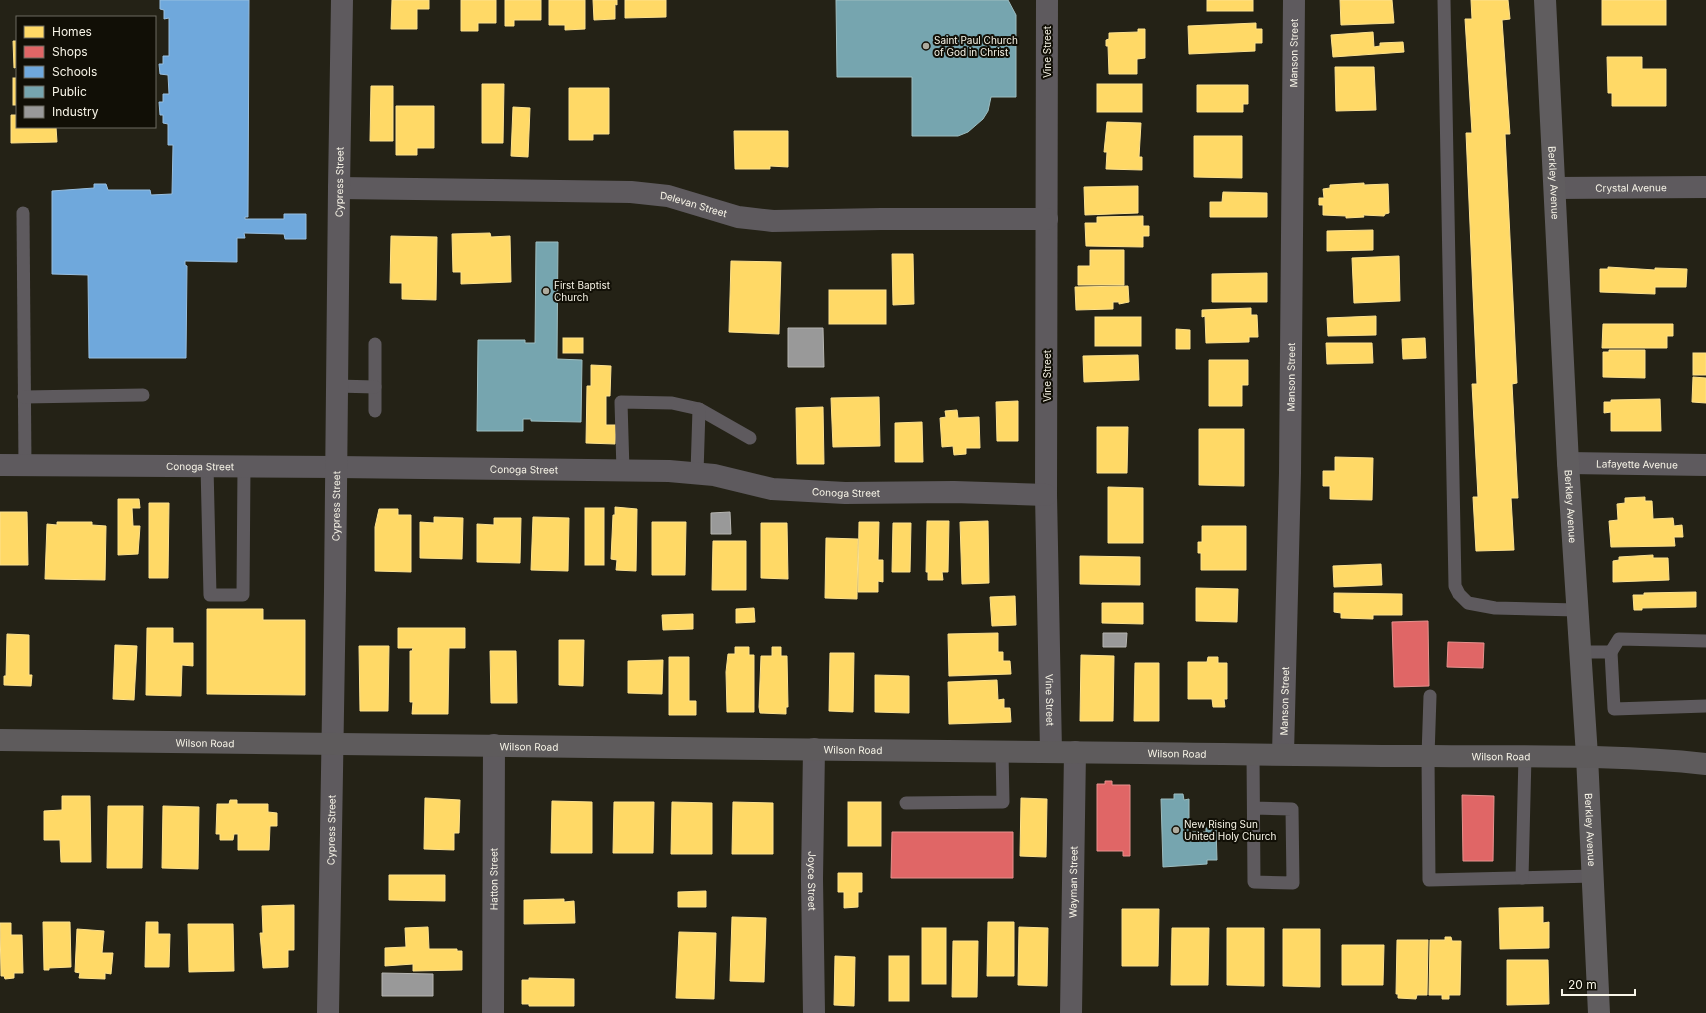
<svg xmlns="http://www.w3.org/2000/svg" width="1706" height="1013" font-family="Inter,sans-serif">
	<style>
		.homes { fill: #ffd966; stroke: #fde18d }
		.shops { fill: #e06666; stroke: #e7918d }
		.schools { fill: #6fa8dc; stroke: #98bfe0 }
		.public { fill: #76a5af; stroke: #9dbdc0 }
		.industry { fill: #999; stroke: #b6b5b1 }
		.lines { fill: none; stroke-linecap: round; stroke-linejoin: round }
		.lane { stroke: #5e5a5e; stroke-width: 13 }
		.street { stroke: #5e5a5e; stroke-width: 22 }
		.secondary { stroke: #605d5f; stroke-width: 22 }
		.primary { stroke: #5e5b5c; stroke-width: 22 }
		.poi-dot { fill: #aeab9e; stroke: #110f06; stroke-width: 1.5 }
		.labels { text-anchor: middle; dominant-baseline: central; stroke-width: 4; stroke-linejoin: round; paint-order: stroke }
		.poi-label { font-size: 10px; fill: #f8f5e8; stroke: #110f06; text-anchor: start }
		.street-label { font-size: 10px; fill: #f8f5e8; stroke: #110f06 }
	</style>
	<rect width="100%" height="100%" fill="#242216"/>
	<!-- homes -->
	<g class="homes">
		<path d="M392,0H429V9H417V29H391Z"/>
		<path d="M461,0H496V23H478V31H461Z"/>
		<path d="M505,0H541V20H514V26H505Z"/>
		<path d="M549,0H585V29L565,30V25H549Z"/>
		<path d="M593,0H617V5L615,4V19L594,20Z"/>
		<path d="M625,0H666V17L625,18Z"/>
		<rect x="1207" y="0" width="46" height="11"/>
		<path d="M1340,0H1392L1394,23L1341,25Z"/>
		<path d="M1471,0H1508L1510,19L1502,20L1510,134H1505L1517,383L1512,384L1518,498H1511L1514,550L1476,551L1473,497H1478L1472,384H1477L1466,133H1472L1465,19H1472Z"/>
		<rect x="1602" y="0" width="64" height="25"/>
		<path d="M1256,23V29H1262V43H1255V51L1189,54L1188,26Z"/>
		<path d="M1138,29H1145V58L1137,59V74H1109L1108,46H1106V40L1109,39V33L1138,32Z"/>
		<path d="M1373,32L1374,47L1380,46V43L1403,42L1404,52L1333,57L1331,35Z"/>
		<path d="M13,41H17V67L14,68Z"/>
		<path d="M1607,57H1642V69H1666V106H1612V93H1608Z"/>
		<path d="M1335,67H1374L1376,110L1336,111Z"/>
		<rect x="13" y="78" width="4" height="27"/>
		<path d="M482,84H504L503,143H482Z"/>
		<rect x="1097" y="84" width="45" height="28"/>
		<path d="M1197,85H1248V104H1243V112H1197Z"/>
		<path d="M371,86H393V141H370Z"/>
		<path d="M569,88H609V134H593V140H569Z"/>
		<path d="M396,106H434V148H417V155H396Z"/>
		<path d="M513,107L530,108L528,157L511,156Z"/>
		<path d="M11,115H17V127H56L57,142L11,143Z"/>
		<path d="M1107,122L1141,123L1139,157H1142V170L1106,169L1107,152H1104Z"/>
		<path d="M734,131H788V167L770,166V169H735Z"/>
		<path d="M1194,136H1242V178L1194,177Z"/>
		<path d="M1364,183V185L1388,184L1389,213L1385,214L1384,216L1363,215L1364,217L1346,218V216L1323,215V205H1319V198H1324L1323,189L1330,188V185Z"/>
		<path d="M1138,186V213L1085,215L1084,187Z"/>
		<path d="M1223,192L1267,193V217H1210V202H1222Z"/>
		<path d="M1143,216V226H1149V236H1143V247L1086,246L1085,223H1097V217Z"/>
		<path d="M1373,230V250L1327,251V231Z"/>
		<path d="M490,233L491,237L510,236L511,282L461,284V272H453L452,234Z"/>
		<path d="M391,236L437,237L436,300L402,299V283H390Z"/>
		<path d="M1090,250H1124V285H1078V266H1090Z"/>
		<path d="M892,254H913L914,304L893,305Z"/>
		<path d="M1399,256L1400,301L1354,303L1352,258Z"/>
		<path d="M731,261L781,262L779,334L729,332Z"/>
		<path d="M1608,267L1655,270V268L1687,269L1686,287H1655V294L1600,292V269H1608Z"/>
		<path d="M1267,273V302H1212V274Z"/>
		<path d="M1128,286L1129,302L1119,304V302H1113V309L1076,310L1075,287Z"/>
		<rect x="829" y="290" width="57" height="34"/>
		<path d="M1251,308V315H1257L1258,337H1249V342L1206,343L1205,316L1202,317V310Z"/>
		<path d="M1376,316V335L1328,336L1327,318Z"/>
		<rect x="1095" y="317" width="46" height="29"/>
		<path d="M1603,324H1673V336H1667V348H1602Z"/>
		<path d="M1176,329L1190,330V349H1176Z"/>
		<rect x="563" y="338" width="20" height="15"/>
		<path d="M1425,338L1426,358L1403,359L1402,339Z"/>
		<path d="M1326,343H1372L1373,363L1327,364Z"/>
		<path d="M1609,350H1645V378L1603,377V352H1609Z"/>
		<rect x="1693" y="353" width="13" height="22"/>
		<path d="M1138,355L1139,380L1084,382L1083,356Z"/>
		<path d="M1209,360H1248V385H1242V406H1209Z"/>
		<path d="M591,365L611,366L610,396H606V425H616L615,444L586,443L587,386H591Z"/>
		<path d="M1693,377L1706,378V403L1692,402Z"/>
		<path d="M879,397L880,446L833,447L831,398Z"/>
		<path d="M1660,399L1661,431H1611V412L1604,413V402H1611V400Z"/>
		<path d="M1018,401V441H997L996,402Z"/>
		<path d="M823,407L824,464H797L796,408Z"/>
		<path d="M957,410L958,418L979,417L980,448H966V454L954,455L953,446L942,447L940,418L946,417L945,411Z"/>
		<path d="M922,422L923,462H895V423Z"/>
		<path d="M1097,427H1128L1127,473H1097Z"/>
		<path d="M1199,429H1244V486L1199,485Z"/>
		<path d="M1335,457L1373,458L1372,500L1330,499V486H1323V471H1335Z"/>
		<path d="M1108,487L1143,488V543H1108Z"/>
		<path d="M1645,497V501H1652L1653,519L1673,518L1674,526L1682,525L1683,537H1674L1675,546L1611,547L1609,521L1618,520L1617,504L1625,503V498Z"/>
		<path d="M118,499H139L140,508H132L133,526H140L138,554L118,555Z"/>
		<path d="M149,503H169L168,578H149Z"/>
		<path d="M615,507L637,509L636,571L616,570L617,560L611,559L613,515H615Z"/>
		<rect x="585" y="508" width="19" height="57"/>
		<path d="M379,509H398V515H411V572L375,571V527Z"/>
		<path d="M0,512H27L28,565H0Z"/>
		<path d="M434,517L463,518L462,559L420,558V522L434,523Z"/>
		<path d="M533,517L569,518L568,571L531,570Z"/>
		<path d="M494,518H521L520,563L477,562V524L494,525Z"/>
		<path d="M927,521H949L948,572H942L943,580H928V572H926Z"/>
		<path d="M988,521L989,583L962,584L960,522Z"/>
		<path d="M57,522H92V525L106,526L105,580L45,579L47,524L57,525Z"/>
		<path d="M652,522H686L685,575H652Z"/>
		<path d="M859,522H879L878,560H883V582L878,581V592H858Z"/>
		<path d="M761,523H787L788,579L761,578Z"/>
		<path d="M893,523H911L910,572H892Z"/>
		<path d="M1202,526H1246V570H1201V553H1198V542H1202Z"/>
		<path d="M826,538L858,539L857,599L825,598Z"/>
		<path d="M713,541H746V590H712Z"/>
		<path d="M1653,555V558H1668L1669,580L1613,582V561L1619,560V557Z"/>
		<path d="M1080,556L1140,557V585L1080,584Z"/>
		<path d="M1381,564L1382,585L1334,587L1333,566Z"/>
		<path d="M1196,588L1238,589L1237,622L1196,621Z"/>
		<path d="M1696,592V607L1642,608V610H1634L1633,595H1644V593Z"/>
		<path d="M1334,593L1402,594V615H1373V619L1341,618V613L1334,612Z"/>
		<path d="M1015,596L1016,625L992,626L990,597Z"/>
		<path d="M1102,603H1143V624L1102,623Z"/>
		<path d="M754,608L755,622L736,623V609Z"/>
		<path d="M207,609H263V620H305V695L207,694Z"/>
		<path d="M693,614V629L663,630L662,615Z"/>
		<path d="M147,628H173V643H193V666L182,665L181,696L146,695Z"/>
		<path d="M398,628H465V648H449L448,714H412L413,702H410V651H412L413,648H398Z"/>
		<path d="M998,633V652H1003V661H1010L1011,674L949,676L948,634Z"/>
		<path d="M7,634L29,635V675H32L31,686L4,685V676H6Z"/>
		<path d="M559,640H584L583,686L559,685Z"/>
		<path d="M115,645L137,646L134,700L113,699Z"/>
		<path d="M359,646H389L388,711H360Z"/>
		<path d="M735,647H749V655H754V712H727L726,672L728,654H735Z"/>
		<path d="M772,647H781V656H787L788,707H786V714L760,713L759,707L761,656H772Z"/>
		<path d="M490,651H516L517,703H491Z"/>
		<path d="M830,653H854L853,712L829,711Z"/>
		<path d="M1081,655L1114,656L1113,721H1080Z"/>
		<path d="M669,657H689V701H696V715H669Z"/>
		<path d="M1208,657H1218V663H1227V699H1224L1225,707H1213L1212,699H1188V662H1207Z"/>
		<path d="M663,660L662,694L628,693V661Z"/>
		<path d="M1135,663H1159V721H1134Z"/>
		<path d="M875,675L909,676V713L875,712Z"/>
		<path d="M997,680L998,700L1004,699V708H1010L1011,722L949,724L948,682Z"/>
		<path d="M62,796H90L91,862H61L60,840H44V811L62,810Z"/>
		<path d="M425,798L460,800L459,833H454V850L424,849Z"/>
		<path d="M1021,798L1047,799L1046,857L1020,856Z"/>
		<path d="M230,800H237V804H268V812L277,813V826H270L269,850H238V834H234L233,840H220V834H216L217,804H229Z"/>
		<path d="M552,801L592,802V853H551Z"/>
		<path d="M614,802H654L653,853H613Z"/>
		<path d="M672,802L712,803V854H671Z"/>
		<path d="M733,802L773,803V854H732Z"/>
		<rect x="848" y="802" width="33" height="44"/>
		<path d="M108,806H143L142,868H107Z"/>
		<path d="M163,806L199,807L198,869L162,868Z"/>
		<path d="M838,873H862V892H858V907L844,908V892H838Z"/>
		<path d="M389,875H445V901L389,900Z"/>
		<path d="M706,891V907H678V892Z"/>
		<path d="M564,899V902L574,901L575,923L524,924V900Z"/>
		<path d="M294,905V950H288V967L263,968L260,933H263L262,906Z"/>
		<path d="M1543,907V923L1549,922V948L1500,949L1499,908Z"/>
		<path d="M1122,909H1159L1158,966H1122Z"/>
		<path d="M732,917L766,918L764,982L730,981Z"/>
		<path d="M43,922H70L71,967L49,968V970H44Z"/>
		<path d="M146,922H158V934H170L169,967H145Z"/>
		<path d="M988,922H1014V976H987Z"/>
		<path d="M0,923H11V935H22L23,973H14V978L5,979L4,976H1Z"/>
		<path d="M188,924H233L234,971L189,972Z"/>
		<path d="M428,927L429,949H457V951H462V970L413,971V964L385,966V948L406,947L405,928Z"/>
		<path d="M1019,927L1048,928L1047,986L1018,985Z"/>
		<rect x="922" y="928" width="24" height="56"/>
		<path d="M1172,928H1209L1208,985H1171Z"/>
		<path d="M1227,928H1264V986L1227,985Z"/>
		<path d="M77,929L104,931L102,953H113L111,974L105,973V979L79,978L80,973L75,972Z"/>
		<path d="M1283,929H1320V987L1283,986Z"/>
		<path d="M679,932L716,933L714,999L676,998Z"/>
		<path d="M1445,937H1451L1452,941H1461L1460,995H1449V999H1442V995H1429L1430,940H1445Z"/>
		<path d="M1397,940H1428L1427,995H1417L1416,999L1398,998V994H1396Z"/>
		<path d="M953,941H978L977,997H952Z"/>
		<path d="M1342,945H1384L1383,985H1342Z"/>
		<path d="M835,956L855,957L854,1006L834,1005Z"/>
		<rect x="889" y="956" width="20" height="45"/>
		<path d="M1507,960H1548L1549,1004L1507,1005Z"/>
		<path d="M529,978L574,979V1006H529V1004H522V980H529Z"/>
	</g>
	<!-- shops -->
	<g class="shops">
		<path d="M1428,621L1429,686L1394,687L1392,622Z"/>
		<path d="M1448,642L1484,643L1483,668L1447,667Z"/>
		<path d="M1105,781H1112V785H1130V856H1123V851H1097V784H1105Z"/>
		<path d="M1462,795L1494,796L1493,861H1463Z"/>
		<path d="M892,832H1013V878H891Z"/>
	</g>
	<!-- schools -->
	<path class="schools" d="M160,0H249L248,217H245V219H284V214H306V239H285L284,234L244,233L245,238H237V262L185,261V265L187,266L186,358H89L88,275L52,274V191L94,188V184H106L108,190H150L151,195L172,194L173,145H168V124L163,123V115H160L159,102H163V94H169L168,75L160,74L159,64H163V56H169V18L164,19V10L160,9Z"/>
	<!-- public -->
	<g class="public">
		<path d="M836,0H1008L1016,15V97H991L988,111L983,119L968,132L958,136H912V77H837Z"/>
		<path d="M536,242H558L557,359L582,360L581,422L531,421V419H523V431H477L478,340H525V343H535Z"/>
		<path d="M1174,794H1183L1184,800L1189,799V832H1206V828H1216L1217,860H1207V864L1163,867L1161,799H1174Z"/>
	</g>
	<!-- industry -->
	<g class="industry">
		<path d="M788,328H823L824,367H788Z"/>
		<path d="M730,512L731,534H711V513Z"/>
		<path d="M1103,633H1127L1126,647H1103Z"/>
		<path d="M382,973L433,974V996H382Z"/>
	</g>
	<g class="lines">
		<!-- lane -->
		<g class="lane">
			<path d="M1444,0L1455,586L1459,594L1468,603L1495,608L1577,610"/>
			<path d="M23,213L25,466"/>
			<path d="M375,344V411"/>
			<path d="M337,386L375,387"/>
			<path d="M24,397L143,395"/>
			<path d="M207,466L210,595H243L244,467"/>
			<path d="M623,471L621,402L672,403L699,409L750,438"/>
			<path d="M697,473L699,409"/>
			<path d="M1580,652H1611L1614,709L1706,706"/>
			<path d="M1611,652L1619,639L1706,641"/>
			<path d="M1430,696L1428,756L1429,880L1593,876"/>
			<path d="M1253,754L1254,882L1293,883L1292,809L1254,808"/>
			<path d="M906,803L1003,802L1002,751"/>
			<path d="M1522,878L1525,756"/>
		</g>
		<!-- street -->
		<g class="street">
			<path id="s1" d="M1047,0L1046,495L1051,751"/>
			<path id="s2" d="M339,188L631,192L668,196L738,217L773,221L881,219H1047"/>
			<path id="s3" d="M1555,188L1706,187"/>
			<path id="s4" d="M1568,463L1706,465"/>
			<path id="s5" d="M0,465L336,467L669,471L714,475L772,489L845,493L954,492L1046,495"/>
			<path id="s6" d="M814,749L812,879L814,1013"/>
			<path id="s7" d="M1283,754L1290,473L1294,0"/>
			<path id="s8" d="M328,1013L335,591L339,188L342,0"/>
			<path id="s9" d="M493,1013L494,745"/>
			<path id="s10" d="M1071,1013L1075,752"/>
		</g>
		<!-- secondary -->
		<path class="secondary" id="s11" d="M1545,0L1568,463L1587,756L1599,1013"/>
		<!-- primary -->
		<path class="primary" id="s12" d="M0,740C380,746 760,748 1140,753C1238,754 1335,756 1432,756C1523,757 1615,754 1706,764"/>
	</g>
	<!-- markers -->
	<g class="poi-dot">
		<circle cx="926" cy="46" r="4"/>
		<circle cx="546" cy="291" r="4"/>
		<circle cx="1176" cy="830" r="4"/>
	</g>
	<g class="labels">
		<!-- poi labels -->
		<g class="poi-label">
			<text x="934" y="40">Saint Paul Church<tspan x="934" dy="12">of God in Christ</tspan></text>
			<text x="554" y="285">First Baptist<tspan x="554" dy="12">Church</tspan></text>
			<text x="1184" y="824">New Rising Sun<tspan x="1184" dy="12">United Holy Church</tspan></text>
		</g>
		<!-- street labels -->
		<g class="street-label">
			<text transform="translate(1047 52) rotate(-90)">Vine Street</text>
			<text stroke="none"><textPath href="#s7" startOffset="701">Manson Street</textPath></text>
			<text stroke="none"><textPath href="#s8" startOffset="831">Cypress Street</textPath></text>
			<text stroke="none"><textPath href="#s11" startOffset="183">Berkley Avenue</textPath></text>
			<text stroke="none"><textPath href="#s3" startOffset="76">Crystal Avenue</textPath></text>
			<text stroke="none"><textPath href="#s2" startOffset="356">Delevan Street</textPath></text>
			<text transform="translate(1047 376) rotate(-90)">Vine Street</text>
			<text stroke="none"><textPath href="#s7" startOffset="377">Manson Street</textPath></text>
			<text stroke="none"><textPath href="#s4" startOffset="69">Lafayette Avenue</textPath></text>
			<text stroke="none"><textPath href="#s5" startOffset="200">Conoga Street</textPath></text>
			<text stroke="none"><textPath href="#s5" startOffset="524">Conoga Street</textPath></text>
			<text stroke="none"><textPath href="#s5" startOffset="848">Conoga Street</textPath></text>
			<text stroke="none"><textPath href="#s8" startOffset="507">Cypress Street</textPath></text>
			<text stroke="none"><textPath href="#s11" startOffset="507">Berkley Avenue</textPath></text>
			<text stroke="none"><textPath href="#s1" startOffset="700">Vine Street</textPath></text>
			<text stroke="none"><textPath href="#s7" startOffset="53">Manson Street</textPath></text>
			<text stroke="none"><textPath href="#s12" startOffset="205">Wilson Road</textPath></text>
			<text stroke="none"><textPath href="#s12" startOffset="529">Wilson Road</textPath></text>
			<text stroke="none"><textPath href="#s12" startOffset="853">Wilson Road</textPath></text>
			<text stroke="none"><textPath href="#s12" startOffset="1177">Wilson Road</textPath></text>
			<text stroke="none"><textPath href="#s12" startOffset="1501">Wilson Road</textPath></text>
			<text stroke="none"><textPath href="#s8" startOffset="183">Cypress Street</textPath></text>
			<text stroke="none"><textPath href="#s11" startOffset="831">Berkley Avenue</textPath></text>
			<text stroke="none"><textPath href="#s9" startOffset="134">Hatton Street</textPath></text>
			<text stroke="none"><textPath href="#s6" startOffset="132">Joyce Street</textPath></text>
			<text stroke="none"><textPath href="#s10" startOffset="131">Wayman Street</textPath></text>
		</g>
	</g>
	<!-- legend -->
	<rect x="16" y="16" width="140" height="112" fill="#110f06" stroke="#6d6b60"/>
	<rect x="24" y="26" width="20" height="12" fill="#ffd966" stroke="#6d6b60"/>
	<text x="52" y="36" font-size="12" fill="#f8f5e8">Homes</text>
	<rect x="24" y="46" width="20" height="12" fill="#e06666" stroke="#6d6b60"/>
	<text x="52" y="56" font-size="12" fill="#f8f5e8">Shops</text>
	<rect x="24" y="66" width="20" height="12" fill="#6fa8dc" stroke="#6d6b60"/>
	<text x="52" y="76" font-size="12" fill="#f8f5e8">Schools</text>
	<rect x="24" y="86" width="20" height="12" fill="#76a5af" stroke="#6d6b60"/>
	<text x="52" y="96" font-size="12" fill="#f8f5e8">Public</text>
	<rect x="24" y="106" width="20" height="12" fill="#999999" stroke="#6d6b60"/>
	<text x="52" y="116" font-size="12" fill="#f8f5e8">Industry</text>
	<!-- scale -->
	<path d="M1562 989v6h73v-6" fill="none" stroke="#f8f5e8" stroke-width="2"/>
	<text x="1568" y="989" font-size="12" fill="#f8f5e8" stroke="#110f06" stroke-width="3" paint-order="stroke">20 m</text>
</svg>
